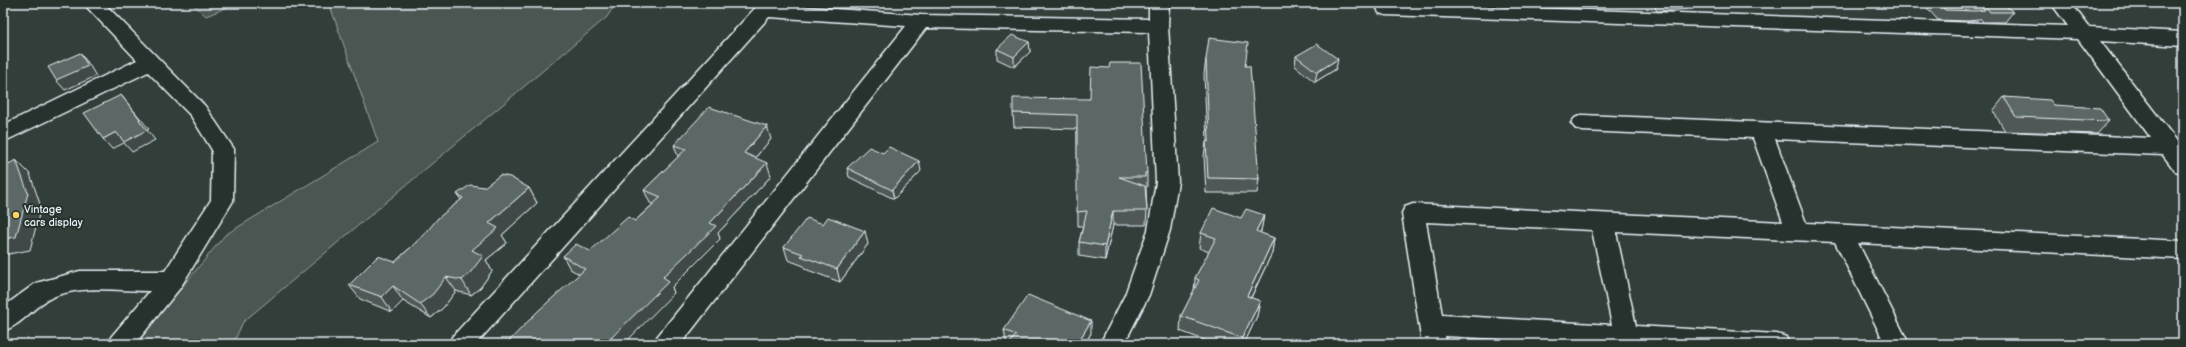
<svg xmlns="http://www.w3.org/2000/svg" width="2186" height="347" font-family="'Balsamiq Sans',sans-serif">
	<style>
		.green { fill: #495651; stroke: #98a4a4 }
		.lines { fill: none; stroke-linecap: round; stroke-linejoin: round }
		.minor-casing { stroke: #e8f1f8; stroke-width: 3 }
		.minor { fill: #26332d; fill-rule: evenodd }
		.wall { fill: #4f5957; stroke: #e8f1f8 }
		.shaded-wall { fill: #404947; stroke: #e8f1f8 }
		.building { fill: #5c6865; stroke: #e8f1f8 }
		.poi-dot { fill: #ffd166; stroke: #26332d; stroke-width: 1.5 }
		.labels { text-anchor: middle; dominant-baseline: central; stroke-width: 4; stroke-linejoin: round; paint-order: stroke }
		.poi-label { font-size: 11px; fill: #e8f1f8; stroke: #26332d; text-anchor: start }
	</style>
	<rect width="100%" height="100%" fill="#323e39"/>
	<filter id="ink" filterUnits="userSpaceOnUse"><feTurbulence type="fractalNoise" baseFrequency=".025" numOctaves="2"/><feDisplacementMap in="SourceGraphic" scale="8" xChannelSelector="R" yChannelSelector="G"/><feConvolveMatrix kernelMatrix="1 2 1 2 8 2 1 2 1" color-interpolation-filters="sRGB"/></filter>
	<g filter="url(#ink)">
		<!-- green -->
		<g class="green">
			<path d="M192,3H238L206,16Z"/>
			<path d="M329,3H616L607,17L243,322L233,344H135L225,235L378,142Z"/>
		</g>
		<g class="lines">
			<!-- minor casing -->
			<g class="minor-casing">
				<g id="minor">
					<path d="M83,3H104L205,106L234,149L233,201L180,288L135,344H108L111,337L150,291C119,291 80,284 51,298C34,306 22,325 3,331V307L36,283L80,271H165L211,200L212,150L191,116L148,72L3,142V125L137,60Z"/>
					<path d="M1149,3H1169L1168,26L1178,182L1170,230L1149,295L1124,344H1100L1125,295L1148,230L1156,182L1149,32L926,28L681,344H654L657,337L906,26L769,17L476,344H449L452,337L757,6L764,4L921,15L1149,19Z"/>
					<path d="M1375,3L2068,26L2051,3H2071L2089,27L2183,32V46L2100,41L2183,149V173L2175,171L2163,155L1775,139L1806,223L2183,241V259L1858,243L1909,344H1885L1835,242L1616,232L1636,326L1777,334L1786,337L1789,344H1590L1445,336L1446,344H1422L1402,213L1405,207L1413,204L1783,222L1753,138L1582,131L1575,128L1571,123L1575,118L1582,115L2151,138L2078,39L1386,15L1379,13ZM1426,222L1592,230L1612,325L1442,315Z"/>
				</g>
			</g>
			<!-- minor -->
			<use href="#minor" class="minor"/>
		</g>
		<!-- wall -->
		<g class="wall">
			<path d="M1652,3H1696L1693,9L1657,11Z"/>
			<path d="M1930,3H2003L2013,12L2005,22H1983L1980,18L1978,20L1968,21L1938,20L1927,8Z"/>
			<path d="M1029,42L1030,52L1014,67L997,59V49Z"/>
			<path d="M1296,56L1336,69L1315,82L1295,66Z"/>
			<path d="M1206,59L1245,66L1259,179L1257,193H1206L1204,156L1206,142L1207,141L1204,74Z"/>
			<path d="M2004,97L2054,105L2109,121L2097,134L2005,131L1993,111Z"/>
			<path d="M1090,99L1147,173V187H1146L1147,211L1146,225H1113L1105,260L1079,256V242L1083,226H1078L1077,129L1014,127L1013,113Z"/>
			<path d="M771,139L755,158L771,176L718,233L720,239L672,287L674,293L579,274L570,269L563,256L590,251L635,221L653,204L650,203L644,190L678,157L674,145Z"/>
			<path d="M883,153L921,171L894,199L849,177L847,168Z"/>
			<path d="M484,187L529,188L537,203L502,235L507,243L486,260L492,271L480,288L471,295L456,291L443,308L431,318L403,301L392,312L360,299L349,285L395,262L461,200L457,194Z"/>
			<path d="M1264,215L1261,231L1260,233L1274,238L1272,253L1251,298L1260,301L1257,316L1244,344H1215L1180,331L1181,316L1194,291L1195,278L1209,252L1199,248L1201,233L1241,218Z"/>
			<path d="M868,244L840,282L805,269L804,266L788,260L784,247Z"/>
			<path d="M1004,330L1091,333L1085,344H1009L1006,342Z"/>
		</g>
		<!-- shaded-wall -->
		<g class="shaded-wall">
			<path d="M1029,42L1030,52L1014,67V57Z"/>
			<path d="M80,53L88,63L96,76L65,90L56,80Z"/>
			<path d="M1338,59L1336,69L1315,82L1317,72Z"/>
			<path d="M121,95L149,129L147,130L155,140L132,152L124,143L112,149L103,139L139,120Z"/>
			<path d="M767,126L771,139L748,166L744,153Z"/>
			<path d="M16,160L30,174L41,207L30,250L3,255V239Z"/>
			<path d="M919,161L921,171L894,199L892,190Z"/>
			<path d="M767,163L771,176L718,233L720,239L672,287L674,293L624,344H614L611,338L710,223Z"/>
			<path d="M529,188L537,203L502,235L507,243L486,260L492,271L480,288L471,295L462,280L472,250L489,223Z"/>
			<path d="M1113,211V225L1105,260V246Z"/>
			<path d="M1264,215L1261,231L1253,247L1256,231Z"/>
			<path d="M865,231L868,244L840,282L837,269Z"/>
			<path d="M1274,238L1272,253L1244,312L1247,296Z"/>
			<path d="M446,277L456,291L443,308L431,318L420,304Z"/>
			<path d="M393,286L403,301L392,312L382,297Z"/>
			<path d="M1260,301L1257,316L1244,344H1241L1242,338Z"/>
			<path d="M1091,321V333L1085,344H1077Z"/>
		</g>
		<!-- building -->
		<g class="building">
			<path d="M1938,3H1978L1985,10L1975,11L1945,10Z"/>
			<path d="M1982,3H2003L2013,12H1990Z"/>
			<path d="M1012,35L1029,42L1014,57L997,49Z"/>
			<path d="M1209,38L1248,43L1245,66H1250L1259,179L1208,178L1206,142L1209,141L1206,59Z"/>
			<path d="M1317,44L1338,59L1317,72L1296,56Z"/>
			<path d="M80,53L88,66L56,80L48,67Z"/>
			<path d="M1110,63H1141L1147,173H1145V177H1119L1145,186L1147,211H1113L1105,246L1079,242L1087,211L1077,212V115L1013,113V98L1090,99L1091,67L1109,68Z"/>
			<path d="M121,95L140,119L139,120L147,130L124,142L116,132L103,139L84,113Z"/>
			<path d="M2004,97L2050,100L2054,105L2100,108L2109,121L2016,117Z"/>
			<path d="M709,107L767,126L744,153L767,163L710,223L716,226L663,277L669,281L611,338L620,342L618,344H506L538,311L585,269L563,256L576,244L590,251L628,217L635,221L661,197L644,190L686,149L674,145Z"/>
			<path d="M869,147L883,153L889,147L919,161L892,190L847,168Z"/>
			<path d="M16,160L28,193L16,237L3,239V167Z"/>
			<path d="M500,175L510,177L529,188L489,223L498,228L472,250L483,256L470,273L462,280L446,277L433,294L420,304L393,286L382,297L349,285L378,256L395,262L424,235L438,218L463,198L457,194L470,185L484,187Z"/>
			<path d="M1213,208L1241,218L1246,209L1264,215L1256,231L1274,238L1247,296L1260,301L1242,338L1181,316L1199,280L1195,278L1216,238L1201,233Z"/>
			<path d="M828,217L865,231L837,269L801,256L803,254L784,247L807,218L823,224Z"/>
			<path d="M1028,295L1091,321L1077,344H1009L1016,335L1004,330Z"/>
			<path d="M720,339L732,344H716Z"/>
		</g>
	</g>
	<!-- markers -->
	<circle class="poi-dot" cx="16" cy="215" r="4"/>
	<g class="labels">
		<!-- poi labels -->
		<g class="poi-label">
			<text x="24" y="209">Vintage<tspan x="24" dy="13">cars display</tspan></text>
		</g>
	</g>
	<!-- margin -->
	<rect width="2186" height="347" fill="none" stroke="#26332d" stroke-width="16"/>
	<rect x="8" y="8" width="2170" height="331" fill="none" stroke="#e8f1f8" stroke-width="1.5" filter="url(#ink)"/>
</svg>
